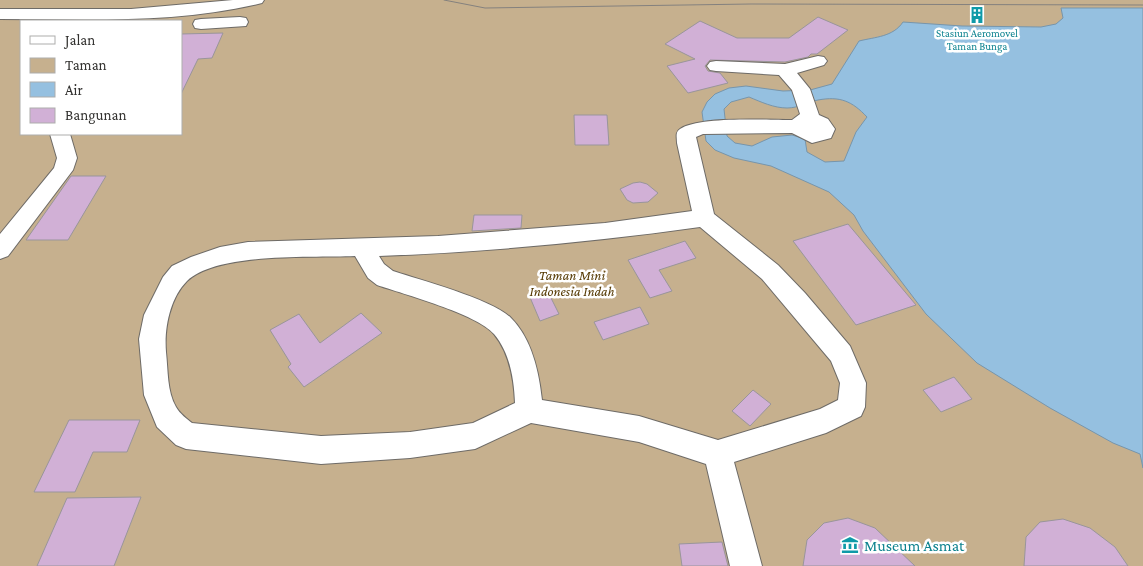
<svg xmlns="http://www.w3.org/2000/svg" width="1143" height="566" font-family="'Crimson Pro',serif">
	<style>
		.green { fill: #c6b08e; fill-rule: evenodd }
		.water { fill: #95c0e0; stroke: #7795ab; fill-rule: evenodd }
		.building { fill: #d1b0d6; stroke: #99959a }
		.lines { fill: none; stroke-linecap: round; stroke-linejoin: round }
		.minor-casing { stroke: #6e6b67; stroke-width: 2 }
		.minor { fill: #fff; fill-rule: evenodd }
		.tram { stroke: #84817e; stroke-width: 1 }
		.labels { text-anchor: middle; dominant-baseline: central; stroke-width: 5; stroke-linejoin: round; paint-order: stroke }
		.far-culture-label { font-size: 11px; fill: #0d838f; stroke: #fff }
		.park-label { font-size: 14px; font-style: italic; fill: #553902; stroke: #fff }
		.near-culture-label { font-size: 16px; fill: #0d838f; stroke: #fff; text-anchor: start }
	</style>
	<rect width="100%" height="100%" fill="#e7e3de"/>
	<!-- green -->
	<path class="green" d="M0,0H1143V566H0ZM21,21H181V134H21Z"/>
	<!-- water -->
	<path class="water" d="M1061,8H1143V468L1140,454L1113,443L1050,408L977,363L926,314L863,231L854,215L829,192L771,166L734,158L715,150L706,141L702,112L707,102L715,94L729,88L746,86L783,91L810,90L832,84L859,41C875,37 893,37 903,22L962,26L1041,27L1056,24L1063,18ZM749,97C761,102 774,108 787,108C799,108 807,102 818,100C840,96 852,101 867,117L856,132L844,161L825,162L807,152L805,139L792,135L772,137L752,146L735,143L727,136L724,109L731,102Z"/>
	<!-- building -->
	<g class="building">
		<path d="M818,17L848,30L817,54H811L808,57L785,62L710,60L705,66L708,71L720,73L728,83L688,93L667,66L695,59L665,44L700,21L737,38H789Z"/>
		<path d="M223,33L212,58L198,59L181,94V34Z"/>
		<path d="M574,115H607L609,145H575Z"/>
		<path d="M71,176H106L68,240H26Z"/>
		<path d="M640,182L647,184L658,193L648,202L633,203L627,200L620,189L633,183Z"/>
		<path d="M474,215H522L521,228L472,231Z"/>
		<path d="M848,224L916,305L856,325L793,241Z"/>
		<path d="M685,241L696,258L659,270L672,291L650,298L628,260Z"/>
		<path d="M547,290L559,314L540,321L529,295Z"/>
		<path d="M640,307L649,324L603,340L594,322Z"/>
		<path d="M361,313L382,333L304,387L288,367L291,364L270,330L299,314L320,343Z"/>
		<path d="M954,377L972,399L941,412L923,390Z"/>
		<path d="M753,390L771,404L750,426L732,411Z"/>
		<path d="M69,420H140L127,452H93L75,492H34Z"/>
		<path d="M141,497L114,566H37L67,498Z"/>
		<path d="M848,518L875,528L915,566H803L807,540L824,523Z"/>
		<path d="M1063,519L1090,528L1115,547L1128,566H1024L1026,537L1040,522Z"/>
		<path d="M722,542L728,566H682L679,544Z"/>
	</g>
	<g class="lines">
		<!-- minor casing -->
		<g class="minor-casing">
			<g id="minor">
				<path d="M233,0H264L262,3C177,24 87,19 0,19V9H131Z"/>
				<path d="M240,17L246,18L248,22L246,26L201,29L195,28L193,24L195,20L201,19Z"/>
				<path d="M818,56L824,57L827,61L824,65L797,73L810,89L819,115L828,119L835,129L831,138L812,143L792,133L703,134L696,137L714,214L778,265L805,293L850,346L866,383L865,407L861,416L826,433L734,462L762,566H730L706,464L639,442L531,423L475,449L410,458L321,464L186,449L176,445L157,427L144,395L139,339L144,315L163,277L172,266L191,257L220,247L248,242L438,236L605,223L692,211L677,143C677,138 675,132 680,129C699,116 767,120 792,120L800,114L792,90L779,75L716,71L710,70L707,66L710,62L716,61L785,64ZM700,227L762,279L831,361L840,383L838,400L820,409L718,440L639,416L542,400C539,372 532,339 511,318C492,299 420,280 393,271L384,264L379,256C486,252 593,242 700,227ZM355,256L368,278L377,285C403,294 477,314 494,334C510,353 514,379 515,403L473,423L410,432L321,436L192,423C187,419 180,414 176,407C167,392 168,370 166,352C164,328 170,298 187,281C217,252 314,258 355,256Z"/>
				<path d="M50,134H70L77,158L73,170L8,256L0,259V234L54,168L57,158Z"/>
			</g>
		</g>
		<!-- minor -->
		<use href="#minor" class="minor"/>
		<!-- tram -->
		<path class="tram" d="M444,0L485,8L751,4L1143,5"/>
	</g>
	<!-- icons -->
	<defs>
		<g id="building-bare" transform="scale(1.35)"><path d="M-4-6H4V6H1V3H-1V6H-4ZM-2.5-4.3h1.7v1.8h-1.7ZM.8-4.3h1.7v1.8H.8ZM-2.5-1h1.7V.8h-1.7ZM.8-1h1.7V.8H.8Z" fill="#0f9aa8" stroke="#fff" stroke-width="2.5" paint-order="stroke"/></g>
		<g id="museum-bare" transform="scale(1.35)"><path d="M0-6L6-3V-2H-6V-3ZM-5-1h2V3h-2ZM-1-1h2V3h-2ZM3-1h2V3H3ZM-6 4H6V6H-6Z" fill="#0f9aa8" stroke="#fff" stroke-width="2.5" paint-order="stroke"/></g>
	</defs>
	<g fill-rule="evenodd">
		<use href="#building-bare" x="977" y="15"/>
		<use href="#museum-bare" x="850" y="545"/>
	</g>
	<g class="labels">
		<!-- far-culture labels -->
		<g class="far-culture-label">
			<text x="977" y="33">Stasiun Aeromovel<tspan x="977" dy="13">Taman Bunga</tspan></text>
		</g>
		<!-- park labels -->
		<g class="park-label">
			<text x="572" y="275">Taman Mini<tspan x="572" dy="16">Indonesia Indah</tspan></text>
		</g>
		<!-- near-culture labels -->
		<g class="near-culture-label">
			<text x="864" y="545">Museum Asmat</text>
		</g>
	</g>
	<!-- legend -->
	<rect x="20" y="20" width="162" height="115" fill="#ffffff" stroke="#adadac"/>
	<rect x="30" y="36" width="25" height="8" fill="#ffffff" stroke="#adadac"/>
	<text x="65" y="45" font-size="15" fill="#32312f">Jalan</text>
	<rect x="30" y="58" width="25" height="15" fill="#c6b08e" stroke="#adadac"/>
	<text x="65" y="70" font-size="15" fill="#32312f">Taman</text>
	<rect x="30" y="82" width="25" height="15" fill="#95c0e0" stroke="#adadac"/>
	<text x="65" y="95" font-size="15" fill="#32312f">Air</text>
	<rect x="30" y="108" width="25" height="15" fill="#d1b0d6" stroke="#adadac"/>
	<text x="65" y="120" font-size="15" fill="#32312f">Bangunan</text>
</svg>
